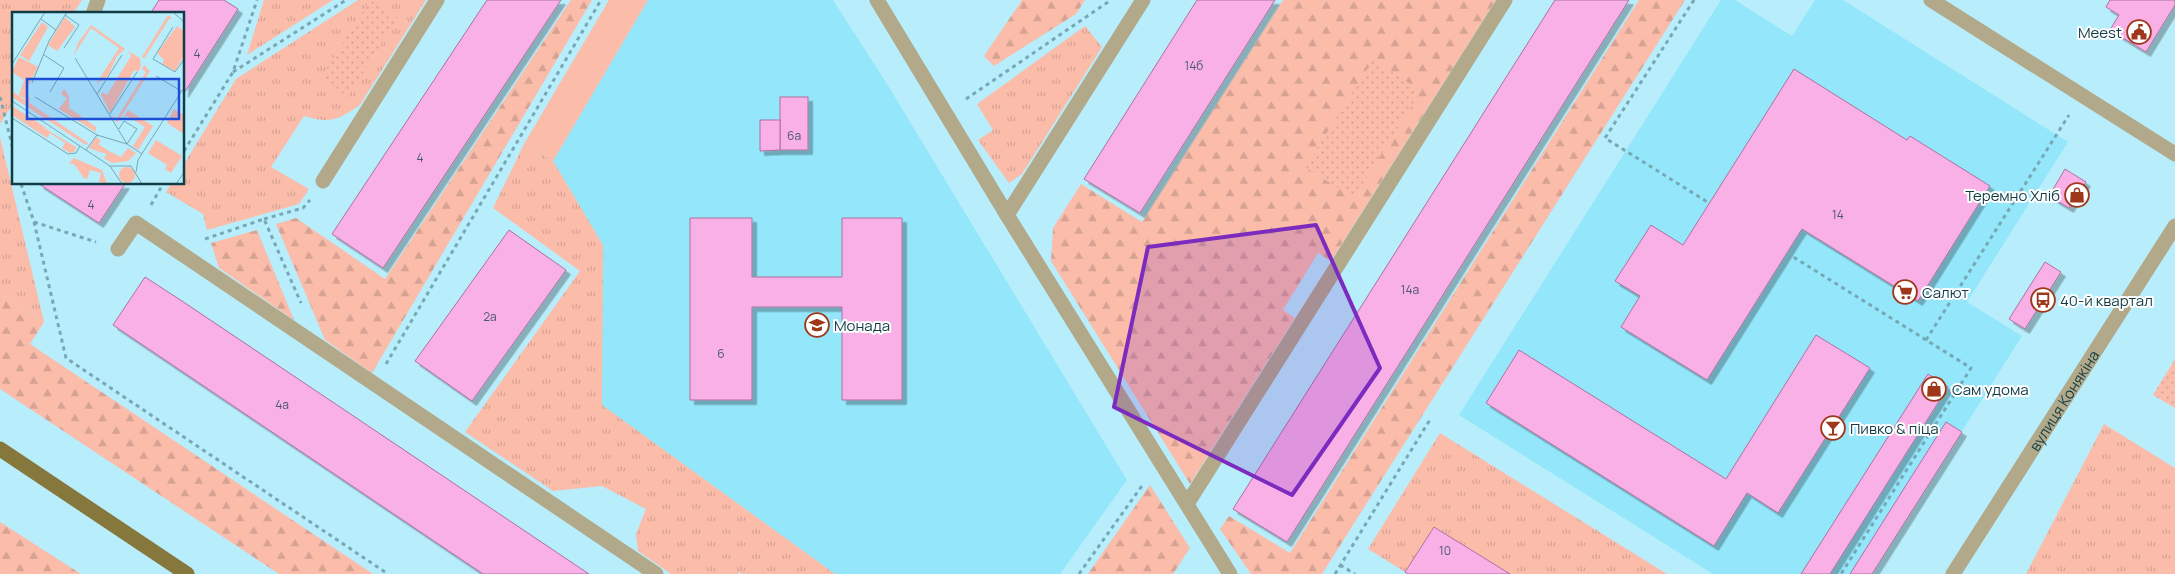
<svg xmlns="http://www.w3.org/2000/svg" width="2175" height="574" font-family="Manrope,sans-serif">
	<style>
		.built { fill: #94e6fb }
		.grass { fill: url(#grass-tufts) }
		.forest { fill: url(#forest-firs) }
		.park { fill: url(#park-dots) }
		.garden { fill: #fbbcaa }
		.building { fill: #f8b0e6; stroke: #ac719e; filter: url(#shadow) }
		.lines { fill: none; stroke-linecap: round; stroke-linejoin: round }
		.path { stroke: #77a8b5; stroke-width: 3; stroke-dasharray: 4 4; stroke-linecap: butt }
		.minor { stroke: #b1a98a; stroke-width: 15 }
		.major { stroke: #86773c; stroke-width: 15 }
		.marked { fill: #7b2cbf; fill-opacity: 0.2; stroke: #7b2cbf; stroke-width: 4; stroke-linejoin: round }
		.labels { text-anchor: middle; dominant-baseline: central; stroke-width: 4; stroke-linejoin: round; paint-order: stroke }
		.number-label { font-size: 12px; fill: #4c596d }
		.poi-label { font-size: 15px; fill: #123c45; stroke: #fff; text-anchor: start }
		.street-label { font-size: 15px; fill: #123c45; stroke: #fff }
		.inset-road { fill: none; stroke: #76a7b3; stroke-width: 1 }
		.view { fill: #1d4ed8; fill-opacity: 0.15; stroke: #1d4ed8; stroke-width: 2.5 }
		.inset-edge { fill: none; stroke: #123c45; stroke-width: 2.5 }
	</style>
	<defs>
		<pattern id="grass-tufts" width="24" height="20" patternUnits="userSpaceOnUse" patternTransform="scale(1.25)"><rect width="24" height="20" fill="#fbbcaa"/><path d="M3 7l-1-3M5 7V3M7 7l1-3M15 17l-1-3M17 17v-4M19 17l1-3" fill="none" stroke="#d6a294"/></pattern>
		<pattern id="forest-firs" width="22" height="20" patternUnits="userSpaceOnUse" patternTransform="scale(1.25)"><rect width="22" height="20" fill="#fbbcaa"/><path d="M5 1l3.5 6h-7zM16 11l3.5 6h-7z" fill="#d6a294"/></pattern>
		<pattern id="park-dots" width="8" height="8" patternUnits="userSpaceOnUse" patternTransform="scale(1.25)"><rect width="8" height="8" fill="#fbbcaa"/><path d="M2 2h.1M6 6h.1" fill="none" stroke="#d6a294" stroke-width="1.8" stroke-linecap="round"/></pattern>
		<filter id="shadow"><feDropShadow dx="4.5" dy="4.5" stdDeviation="0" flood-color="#0004"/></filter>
	</defs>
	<rect width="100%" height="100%" fill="#b8eefc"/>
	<!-- built -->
	<g class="built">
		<path d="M648,0H833L887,84L1127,480L1060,574H835L601,405L603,245L553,161Z"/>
		<path d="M1721,0H1735L1792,36L1815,0H1843L2068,142L1967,302L2022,336L1872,574H1713L1459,415Z"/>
	</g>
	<!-- grass -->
	<g class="grass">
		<path d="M0,0H82L73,14H14V103L0,124Z"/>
		<path d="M264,0H333L247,55Z"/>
		<path d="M358,0H426L360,105C338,120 331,124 304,116L271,167L309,189L299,204L207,230L203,214L166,192L171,184H184V164L236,79Z"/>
		<path d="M1085,26L1102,47L1022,174L1009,183L978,140L993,130L977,104Z"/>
		<path d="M0,137L44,322L0,294Z"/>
		<path d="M524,144L553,161L603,245L602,405L835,574H742L739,572L738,574H671L638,551L636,534L646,509L602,486L553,491L465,432L580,271L493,208Z"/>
		<path d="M2104,424L2175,468V574H2026Z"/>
		<path d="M1440,433L1667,574H1510L1434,527L1405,572L1368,549Z"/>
	</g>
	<!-- forest -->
	<g class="forest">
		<path d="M571,0H592L372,373L325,340L276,224L296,218L385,279Z"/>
		<path d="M1022,0H1085L1076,14L994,66L984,56Z"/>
		<path d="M1283,0H1496L1331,261L1318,253L1283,310L1295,318L1190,484L1051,261L1053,228L1081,184L1142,222Z"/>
		<path d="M1639,0H1685L1322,574H1251L1220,529L1229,516L1290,553Z"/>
		<path d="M257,230L294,320L219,268L211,243Z"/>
		<path d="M0,294L44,322L30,344L373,574H279L0,389Z"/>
		<path d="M1150,485L1190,548L1173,574H1088Z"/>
		<path d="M0,522L81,574H0Z"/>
	</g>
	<!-- park -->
	<g class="park">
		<path d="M370,0L398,18L348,97L320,79Z"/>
		<path d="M1373,60L1421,91L1354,198L1305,167Z"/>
		<path d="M2175,359V408L2153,395Z"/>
	</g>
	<!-- garden -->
	<path class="garden" d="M609,0H648L553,161L524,144Z"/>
	<!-- building -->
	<g class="building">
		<path d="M159,0H224L238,9L184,93V14H150Z"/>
		<path d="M487,0H561L383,268L332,234Z"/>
		<path d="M1197,0H1275L1140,213L1084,179Z"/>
		<path d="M1555,0H1629L1287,542L1233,509Z"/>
		<path d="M2110,0H2175V5L2146,52L2110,30L2119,15L2106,7Z"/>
		<path d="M1794,69L1907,140L1910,136L1990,186L1918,301L1802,229L1707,380L1621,327L1640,296L1615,281L1651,225L1683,245Z"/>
		<rect x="780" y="97" width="28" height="53"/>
		<path d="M760,120H780V150L760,151Z"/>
		<path d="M2065,169L2086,182L2069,208L2049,196Z"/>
		<path d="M39,184H125L99,223Z"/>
		<path d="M690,218H752V277H842V218H902V400H842V307H752V400H690Z"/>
		<path d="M509,230L566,270L472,401L415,361Z"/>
		<path d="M2045,262L2061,272L2025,329L2009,319Z"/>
		<path d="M145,277L182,301L589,574H483L113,325Z"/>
		<path d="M1816,335L1870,368L1778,513L1747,493L1714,546L1486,403L1519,350L1726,479Z"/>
		<path d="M1928,374L1948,387L1830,574H1801Z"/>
		<path d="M1946,422L1962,432L1872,574H1850Z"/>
		<path d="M1434,527L1510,574H1408L1405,572Z"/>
	</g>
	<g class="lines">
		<!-- path -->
		<g class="path">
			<path d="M1694,0L1605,138L1709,203"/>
			<path d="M233,72L346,0"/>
			<path d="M0,97L14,153"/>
			<path d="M966,99L1111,0"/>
			<path d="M184,151L233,72L257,0"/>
			<path d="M21,184L34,222L66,358L388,574"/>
			<path d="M151,205L163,184"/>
			<path d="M264,219L303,208L310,200"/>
			<path d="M34,222L96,242"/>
			<path d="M205,239L264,219L301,303"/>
			<path d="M1787,253L1971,368L1841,574"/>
			<path d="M1926,340L2069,115"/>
			<path d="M386,364L601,0"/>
			<path d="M1340,565L1355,574"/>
			<path d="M1079,574L1144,483"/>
			<path d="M1335,574L1431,418"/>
		</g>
		<!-- minor -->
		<g class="minor">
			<path d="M877,0L1007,215L1230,574"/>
			<path d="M1931,0L2175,154"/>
			<path d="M93,14L98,0"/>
			<path d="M323,181L437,0"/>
			<path d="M1007,215L1143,0"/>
			<path d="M118,249L136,223L656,574"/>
			<path d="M1187,504L1505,0"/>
			<path id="s1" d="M1953,574L2175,226"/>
		</g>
		<!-- major -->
		<path class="major" d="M0,449L187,574"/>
	</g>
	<!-- marked area -->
	<path class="marked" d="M1316,225L1380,368L1292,495L1114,407L1148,247Z"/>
	<!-- icons -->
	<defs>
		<g id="civic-ring" transform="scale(1.25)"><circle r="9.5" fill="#fff" stroke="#9f371b" stroke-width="1.5"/><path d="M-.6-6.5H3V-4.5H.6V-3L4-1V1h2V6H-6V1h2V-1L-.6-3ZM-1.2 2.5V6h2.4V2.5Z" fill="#9f371b"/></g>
		<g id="shop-ring" transform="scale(1.25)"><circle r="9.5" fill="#fff" stroke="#9f371b" stroke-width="1.5"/><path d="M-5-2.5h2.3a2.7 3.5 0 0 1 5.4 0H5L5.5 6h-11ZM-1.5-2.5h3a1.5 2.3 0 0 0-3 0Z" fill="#9f371b"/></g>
		<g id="supermarket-ring" transform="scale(1.25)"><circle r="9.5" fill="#fff" stroke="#9f371b" stroke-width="1.5"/><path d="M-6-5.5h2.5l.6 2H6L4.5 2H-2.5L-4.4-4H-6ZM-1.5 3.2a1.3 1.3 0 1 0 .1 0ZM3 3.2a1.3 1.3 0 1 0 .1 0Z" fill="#9f371b"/></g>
		<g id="bus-ring" transform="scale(1.25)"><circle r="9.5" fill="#fff" stroke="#9f371b" stroke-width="1.5"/><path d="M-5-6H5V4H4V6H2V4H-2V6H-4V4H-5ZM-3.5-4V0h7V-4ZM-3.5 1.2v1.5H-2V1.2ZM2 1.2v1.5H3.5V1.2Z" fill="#9f371b"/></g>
		<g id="university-ring" transform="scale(1.25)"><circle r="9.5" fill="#fff" stroke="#9f371b" stroke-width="1.5"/><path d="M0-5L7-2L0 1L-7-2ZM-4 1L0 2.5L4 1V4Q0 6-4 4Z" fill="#9f371b"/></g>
		<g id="bar-ring" transform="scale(1.25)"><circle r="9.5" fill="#fff" stroke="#9f371b" stroke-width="1.5"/><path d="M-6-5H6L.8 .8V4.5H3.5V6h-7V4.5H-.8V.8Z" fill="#9f371b"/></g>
	</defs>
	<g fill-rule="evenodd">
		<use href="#civic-ring" x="2139" y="32"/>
		<use href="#shop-ring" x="2077" y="195"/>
		<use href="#supermarket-ring" x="1905" y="292"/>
		<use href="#bus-ring" x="2043" y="300"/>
		<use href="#university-ring" x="817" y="325"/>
		<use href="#shop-ring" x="1934" y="389"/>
		<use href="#bar-ring" x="1833" y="428"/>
	</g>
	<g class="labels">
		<!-- number labels -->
		<g class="number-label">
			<text x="197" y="53">4</text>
			<text x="1194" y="65">14б</text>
			<text x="794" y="135">6а</text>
			<text x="420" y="157">4</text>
			<text x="91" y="204">4</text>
			<text x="1838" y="214">14</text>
			<text x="1410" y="289">14а</text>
			<text x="490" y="316">2а</text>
			<text x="721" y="353">6</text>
			<text x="282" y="404">4а</text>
			<text x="1445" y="550">10</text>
		</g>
		<!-- poi labels -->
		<g class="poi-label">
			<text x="2122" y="32" text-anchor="end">Meest</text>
			<text x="2060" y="195" text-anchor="end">Теремно Хліб</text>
			<text x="1922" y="292">Салют</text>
			<text x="2060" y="300">40-й квартал</text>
			<text x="834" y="325">Монада</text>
			<text x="1952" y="389">Сам удома</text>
			<text x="1850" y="428">Пивко &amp; піца</text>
		</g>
		<!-- street labels -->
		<g class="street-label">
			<text stroke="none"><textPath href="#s1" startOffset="206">вулиця Конякіна</textPath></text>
		</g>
	</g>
	<!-- overview -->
	<g transform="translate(12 12)">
		<rect width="172" height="172" fill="#b8eefc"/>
		<path d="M156,3L160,6L157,7L132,47L130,45ZM165,14L172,19V44L163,59L150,52L152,48L145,41ZM7,45L26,55L15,76L18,90L7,83L12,68L0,60ZM52,77L57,84V96L84,115V120L47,97L55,86L49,82ZM162,97L172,103V122L155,111ZM116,98L141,114L126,138L121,134L133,115L115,104L111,106ZM30,115L64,135L63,139L58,141L50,136L53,131L38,121L35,126L26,120ZM84,125L89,129L86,132L97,139L94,142L77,136ZM107 163a8 8 0 1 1 16 0a8 8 0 1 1-16 0Z" fill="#fbbcaa"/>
		<path d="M79,13L113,37L105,44L96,64L84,72L107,36L79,16L62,43L66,31ZM116,39L128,46L129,54L126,60L122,58L98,101L89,83L90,80L95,83L119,44ZM132,53L138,59L105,111L100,104L105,106L134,60L130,57ZM0,79L76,131L74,133L0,85ZM0,94L5,97L39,119L30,115L26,120L0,103ZM116,136L124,141L116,149L100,151L92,146L97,139L109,145ZM62,146L90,158L95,172L87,170L89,161L78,158L75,167L71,165L63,153L57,151Z" fill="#fbbcaa"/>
		<path d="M53,5L63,15L45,39L36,33Z" fill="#fbbcaa"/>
		<path d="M30,10L36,15L17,49L8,43ZM144,128L170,144L159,161L153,157L155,153L136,141Z" fill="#fbbcaa"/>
		<path class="inset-road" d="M161,0L173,11M29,7L44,18M161,15L141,47L163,60L173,46M52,36L67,13L53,3M32,43L52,56L38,80M63,46L115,132L130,142M0,52L33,0M144,64L169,79M20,71L37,29L55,0M85,82L110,43M23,85L85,123L74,138M0,89L98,154L110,172M98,102L125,60M0,106L56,142L64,141L68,134M85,123L115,132L125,117L112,109L107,117M98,154H119L130,172M124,160L126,148L173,74M164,172L173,159"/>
		<path class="view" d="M15,67H167V107H15Z"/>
		<rect width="172" height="172" class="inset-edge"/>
	</g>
</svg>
